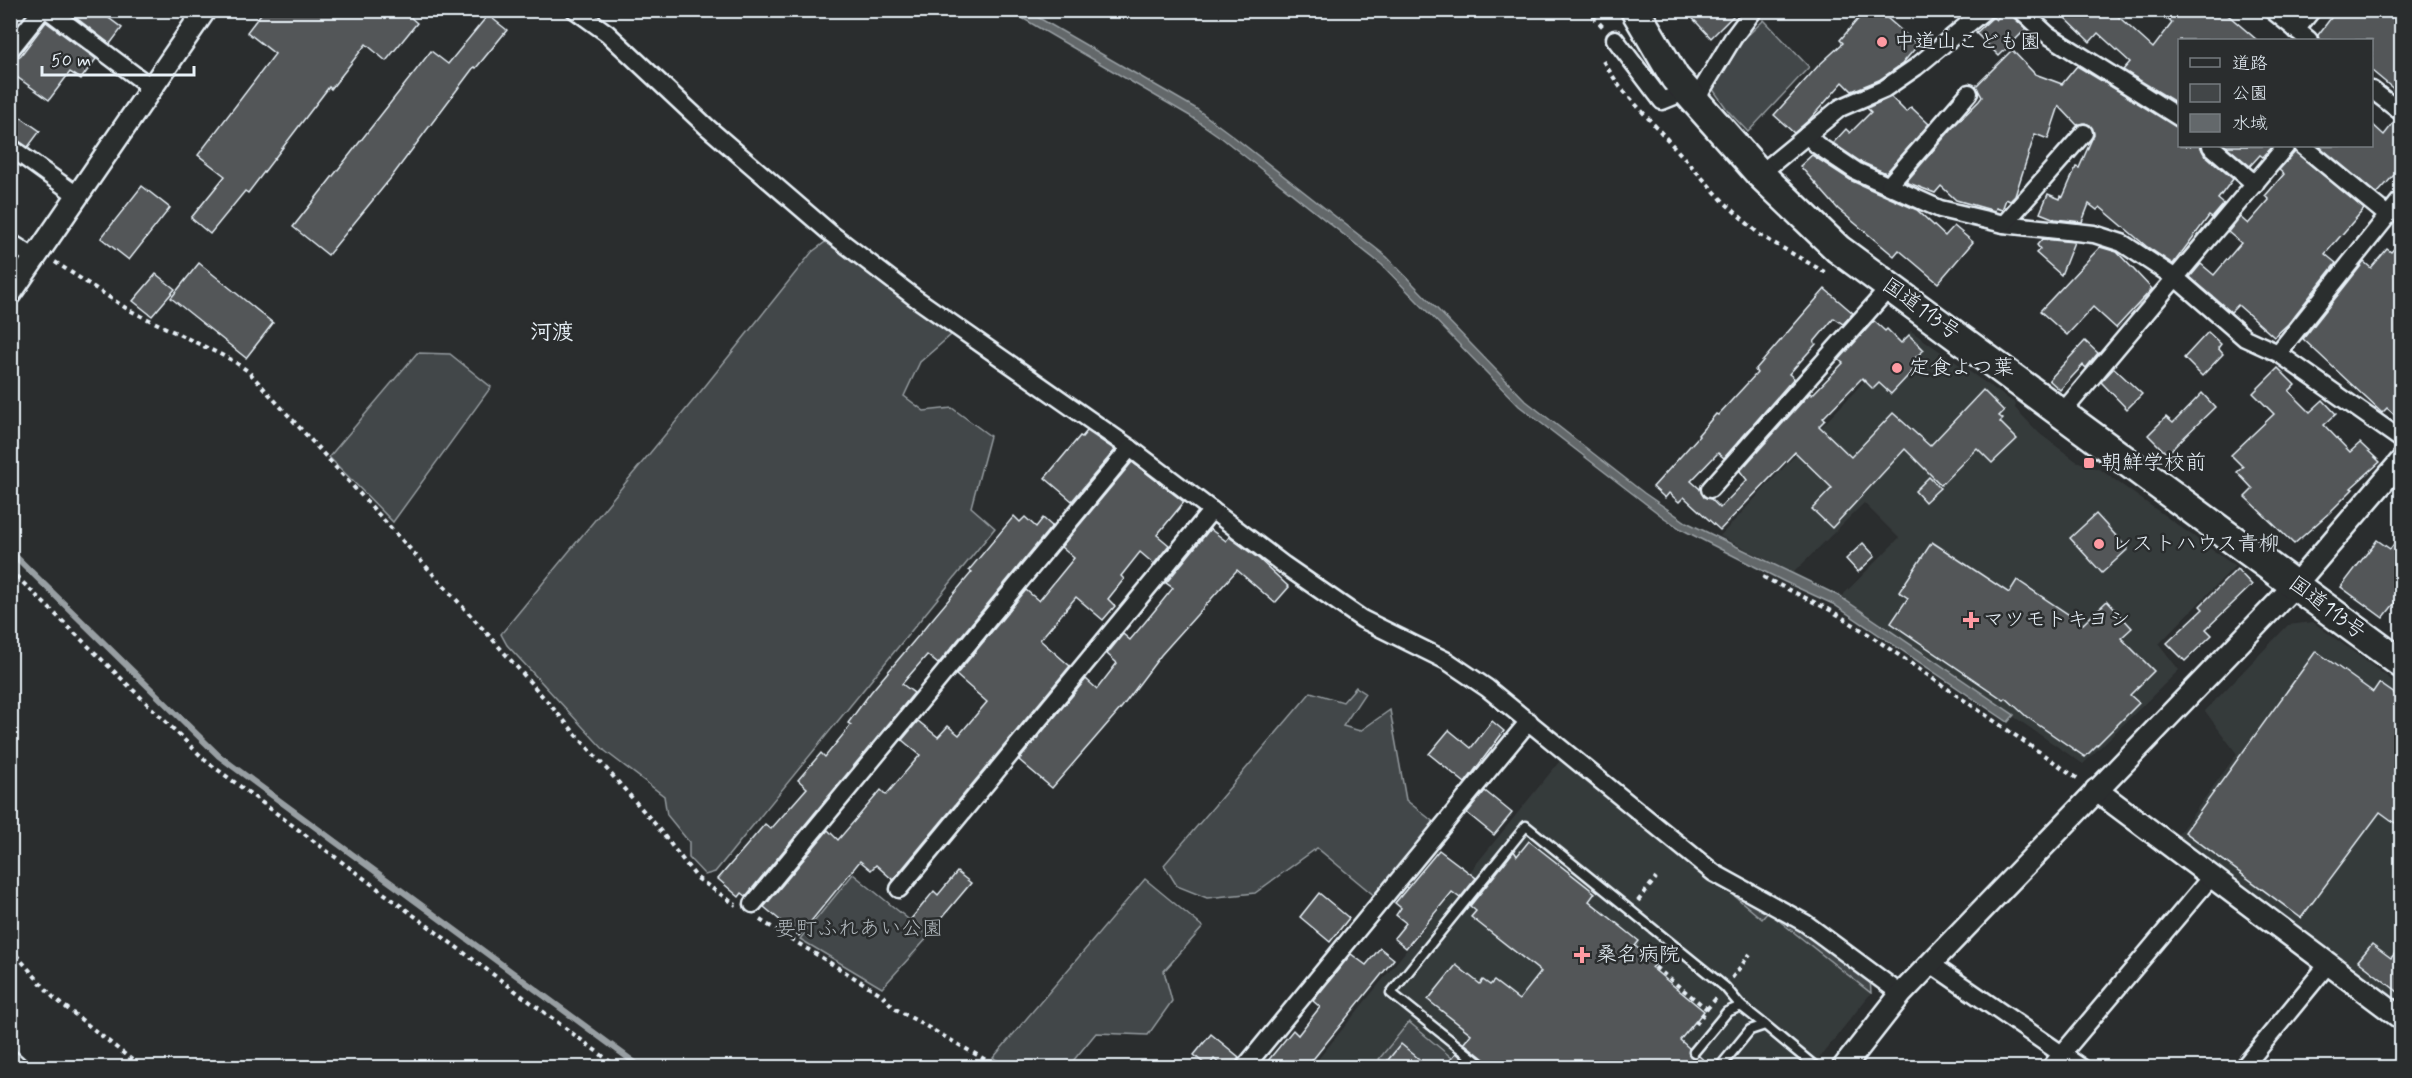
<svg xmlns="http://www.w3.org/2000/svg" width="2412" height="1078" font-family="Mynerve,'Klee One',sans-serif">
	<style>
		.built { fill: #363a3b }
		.green { fill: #424648; stroke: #959ca0; stroke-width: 1.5 }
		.water { fill: #63686b; stroke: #989fa3; stroke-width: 1.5 }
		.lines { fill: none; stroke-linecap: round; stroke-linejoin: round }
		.stream { stroke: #989fa3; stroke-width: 6 }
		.building { fill: #535759; stroke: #e8f1f8; stroke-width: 1.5 }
		.service-casing { stroke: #e8f1f8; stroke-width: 13 }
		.minor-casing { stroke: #e8f1f8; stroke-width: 21 }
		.tertiary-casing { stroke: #e8f1f8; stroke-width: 26 }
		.trunk-casing { stroke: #e8f1f8; stroke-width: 33 }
		.path { stroke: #e8f1f8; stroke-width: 4; stroke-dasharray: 4.5 4.5; stroke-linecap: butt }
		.service { stroke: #2a2d2e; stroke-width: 8 }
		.minor { stroke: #2a2d2e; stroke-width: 16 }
		.tertiary { stroke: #2a2d2e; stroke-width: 21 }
		.trunk { stroke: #2a2d2e; stroke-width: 28 }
		.poi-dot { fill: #ff9aa2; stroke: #2a2d2e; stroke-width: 2 }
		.labels { text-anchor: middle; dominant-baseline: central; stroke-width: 5; stroke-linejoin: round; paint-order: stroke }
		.poi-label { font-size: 21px; fill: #e8f1f8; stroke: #2a2d2e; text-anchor: start }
		.street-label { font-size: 21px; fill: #e8f1f8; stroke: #2a2d2e }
		.park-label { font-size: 21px; fill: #aeb5ba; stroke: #2a2d2e }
		.neighbourhood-label { font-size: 22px; font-weight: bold; fill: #e8f1f8; stroke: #2a2d2e }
	</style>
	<rect width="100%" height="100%" fill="#2a2d2e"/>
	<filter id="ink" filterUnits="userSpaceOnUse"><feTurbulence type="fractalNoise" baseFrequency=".0167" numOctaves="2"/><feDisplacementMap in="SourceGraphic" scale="12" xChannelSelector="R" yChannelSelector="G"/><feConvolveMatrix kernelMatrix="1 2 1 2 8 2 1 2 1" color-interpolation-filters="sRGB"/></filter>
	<g filter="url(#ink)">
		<!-- built -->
		<g class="built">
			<path d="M1911,331L2016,404L2015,408L2040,434L2076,461L2101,470L2235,566L2159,644L2179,670L2083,764L1840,598L1899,538L1864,503L1793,573L1720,536Z"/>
			<path d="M2313,622L2401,687V1005L2177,836L2237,754L2205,711L2288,625Z"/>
			<path d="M1563,757L1870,978L1871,993L1812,1067L1311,1068Z"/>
		</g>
		<!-- green -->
		<g class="green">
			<path d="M1764,20L1809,67L1748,132L1729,112L1712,88L1745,38Z"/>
			<path d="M828,240L951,335L920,362L904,396L924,411L952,408L990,436L971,507L995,528L715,872L705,875L689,858V842L667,815L664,796L605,751L507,645L501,634L706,385L812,252Z"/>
			<path d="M417,353L450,354L491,387L393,522L329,457Z"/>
			<path d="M1356,687L1365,693L1343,726L1360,731L1390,710L1406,800L1435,823L1376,897L1317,848L1255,893L1207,898L1177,886L1164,865L1311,692L1343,702Z"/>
			<path d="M853,874L929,936L882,988L800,939Z"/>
			<path d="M1712,877L1801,928L1870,978L1871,993L1768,912L1762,919Z"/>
			<path d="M1145,879L1203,927L1164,971L1172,1001L1148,1035L1096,1033L1068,1067H1010L993,1058Z"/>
			<path d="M1409,1022L1452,1058L1444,1068L1390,1067L1379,1059Z"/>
		</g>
		<!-- water -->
		<path class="water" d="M1010,11H1027L1195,108L1229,133L1387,257L1526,401L1644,493L1686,522L1839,596L2014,715L2008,722L1833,604L1785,582L1681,529L1663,517L1519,406L1382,265L1223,139L1190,116Z"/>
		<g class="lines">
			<!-- stream -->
			<path class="stream" d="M10,551L219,756L642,1068"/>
		</g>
		<!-- building -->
		<g class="building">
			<path d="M66,10H98L122,28L110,44Z"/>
			<path d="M264,10H402L417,23L386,61L366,44L331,89L329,87L248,193L245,191L210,234L191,218L225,176L198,155L275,54L247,32Z"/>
			<path d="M1685,10H1739L1711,38Z"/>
			<path d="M1866,10H1878L1918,45L1902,64L1879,80L1852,91L1843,82L1810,119L1794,133L1774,115L1818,66L1843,43L1840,40Z"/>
			<path d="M2005,10H2011L2013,17L2026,29L1999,56L1976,33L1993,17L1996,20Z"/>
			<path d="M2057,10H2111L2153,48L2172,23L2156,10H2222L2257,40H2180V105L2123,70L2130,62L2098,33L2090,42Z"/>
			<path d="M2337,10H2383L2402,26V96L2372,71V40H2319L2318,35Z"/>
			<path d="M488,15L507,30L476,68L474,67L390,179L328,255L293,227L431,51L448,64Z"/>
			<path d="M46,22L96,59L81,79L70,72L49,100L10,72V64L21,55Z"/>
			<path d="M2012,50L2035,74L2062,84L2077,66L2180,128V146H2200L2204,154L2233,179L2218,199L2224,204L2212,218L2209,216L2173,264L2146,246L2100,207L2097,210L2089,204L2082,222L2055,219L2040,213L2048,194L2060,199L2061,196L2063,197L2076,167L2079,168L2094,134L2090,125L2085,123L2077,125L2059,106L2048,139L2035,134L2015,196L2010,201L2006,199L2002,210L1996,208L1995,211L1956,200L1941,186L1935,193L1906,182L1955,125L1979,101L1982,97L1976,86Z"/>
			<path d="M1891,97L1906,112L1911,107L1929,124L1886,173L1861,162L1833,143L1846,129L1850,133L1871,112L1867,108Z"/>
			<path d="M10,110L40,131L28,147L10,135Z"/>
			<path d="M2395,121L2402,123V166L2377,194L2319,146H2372V124L2384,135Z"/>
			<path d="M2226,146H2273L2263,157L2260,155L2250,166Z"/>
			<path d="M2295,152L2364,209L2325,254L2336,263L2288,324L2274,337L2238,305L2231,312L2190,277L2201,264L2214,275L2241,243L2228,232L2240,217L2248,224L2269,200L2265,196L2284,174L2279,170Z"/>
			<path d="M1812,155L1852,181L1917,210L1945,236L1954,226L1973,242L1938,283L1899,250L1894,256L1838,209L1800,166Z"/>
			<path d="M142,186L170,208L129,260L101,238Z"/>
			<path d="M2042,239L2074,242L2061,275L2036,253L2040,249L2037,245Z"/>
			<path d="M2402,240V422L2387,408L2382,413L2381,412L2303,339L2364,262L2371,268L2387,249L2391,252Z"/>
			<path d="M2100,247L2117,252L2152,289L2116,328L2093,307L2067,335L2040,311Z"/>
			<path d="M199,263L273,323L246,358L171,298Z"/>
			<path d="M156,274L175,289L152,316L133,301Z"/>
			<path d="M1825,289L1853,313L1843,324L1834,318L1814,342L1816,344L1789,374L1794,378L1724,458L1718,453L1691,481L1700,489L1704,497L1711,499L1720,508L1747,480L1740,471L1810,393L1812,395L1843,363L1839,360L1874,321L1885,331L1887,329L1901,343L1909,335L1924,350L1916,357L1921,362L1891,394L1879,383L1873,389L1862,378L1823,418L1825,420L1819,426L1851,457L1893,413L1930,446L1983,390L2004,411L1999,416L2003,419L2000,422L2017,439L1992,463L1977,448L1941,485L1905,449L1832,528L1812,509L1832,488L1795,452L1720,530L1684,497L1679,502L1669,493L1665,498L1653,487L1699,436L1698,435L1716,414L1718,415L1757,373L1755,370Z"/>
			<path d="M2208,332L2221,344L2218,348L2223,354L2202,376L2184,358Z"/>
			<path d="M2085,341L2098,353L2086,368L2083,365L2060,390L2049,380Z"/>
			<path d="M2114,368L2142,394L2127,409L2101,382Z"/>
			<path d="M2278,368L2295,385L2289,391L2310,412L2323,400L2336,414L2324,425L2350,452L2360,443L2380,462L2351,488L2353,489L2329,513L2294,544L2245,497L2253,489L2237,472L2243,467L2231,455L2274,414L2253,393Z"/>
			<path d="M2202,393L2215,407L2167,454L2148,435L2166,417L2173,423Z"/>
			<path d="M1087,431L1115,450L1072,501L1045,478L1080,436L1082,437Z"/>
			<path d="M1132,462L1184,502L1157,535L1169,545L1154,564L1140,552L1121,576L1124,579L1108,599L1115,606L1103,620L1076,597L1040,640L1070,666L893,880L876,865L871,870L860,861L799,936L764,907L828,830L838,840L881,790L886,795L920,755L902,740L918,721L938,737L948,726L959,735L987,702L956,675L1026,590L1039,601L1074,558L1061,547Z"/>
			<path d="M1929,477L1940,488L1925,502L1915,491Z"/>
			<path d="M2096,514L2128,549L2102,573L2070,538Z"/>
			<path d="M1014,516L1020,522L1025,517L1036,527L1043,518L1052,526L938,664L927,655L902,684L914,693L746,896L742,893L739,897L718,879L765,824L771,829L807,788L798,780L821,753L825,757L851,725L848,723L871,692L972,572L969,570Z"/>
			<path d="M1210,529L1226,541L1229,537L1259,559L1289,587L1275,603L1237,570L1161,655L1122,707L1052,788L1019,760L1086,679L1097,689L1117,663L1107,654L1123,634L1130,640L1151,615L1173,588L1166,583Z"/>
			<path d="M2402,534V594L2383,618L2341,587L2377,540L2390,549Z"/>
			<path d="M1932,542L2009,593L2017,580L2083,624L2107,601L2132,628L2121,638L2154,671L2130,695L2139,703L2085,757L2027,717L2006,698L2004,700L1891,623L1908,598L1899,592Z"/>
			<path d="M1863,543L1875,556L1858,572L1846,559Z"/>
			<path d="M2237,569L2252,585L2206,629L2212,635L2185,661L2167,643L2203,609L2200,606Z"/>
			<path d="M2316,651L2373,692L2379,683L2402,699V828L2380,812L2301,918L2185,832Z"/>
			<path d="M1492,721L1504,731L1465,783L1429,754L1449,730L1471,748Z"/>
			<path d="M1485,791L1512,813L1494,835L1467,813Z"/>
			<path d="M1529,841L1595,893L1589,901L1639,941L1635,946L1656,963L1652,968L1704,1011L1680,1040L1689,1048L1690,1056L1694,1058L1699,1056L1713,1068H1491L1489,1063L1464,1043L1471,1034L1428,1000L1456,965L1480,984L1483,980L1490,985L1494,981L1519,1000L1541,972L1471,917L1476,911L1470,906L1514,851L1517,856Z"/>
			<path d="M1439,850L1476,878L1460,898L1452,892L1406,948L1394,938L1406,923L1396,915L1401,908L1395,903Z"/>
			<path d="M957,872L971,883L929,933L911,919L934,891L938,895Z"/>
			<path d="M1319,893L1349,918L1330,942L1300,917Z"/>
			<path d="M2372,944L2391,958L2402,945V995L2358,961Z"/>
			<path d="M1380,948L1394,959L1306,1068H1262L1293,1030L1298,1035L1320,1007L1313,1001L1351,954L1366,965Z"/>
			<path d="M1211,1034L1239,1057L1234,1068H1224L1214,1059L1208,1067L1194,1055Z"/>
			<path d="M1401,1044L1430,1068H1398L1388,1060Z"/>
			<path d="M1456,1053L1474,1068H1444Z"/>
		</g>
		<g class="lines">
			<!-- service casing -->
			<g class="service-casing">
				<g id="service">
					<path d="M1694,1052L1727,1012L1741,1006"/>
					<path d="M1485,1068L1391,993L1526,826L1725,987L1741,1006L1765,1025"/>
					<path d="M1719,1068L1750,1030L1765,1025L1817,1068"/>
				</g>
			</g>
			<!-- minor casing -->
			<g class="minor-casing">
				<g id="minor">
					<path d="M48,10L152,88"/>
					<path d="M575,10L607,33L707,127L829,232L914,297L1130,448L1284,565L1362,619L1447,661L1487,688L1714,873L1805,923L1901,994"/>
					<path d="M2021,10L2048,35L2180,118"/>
					<path d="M2272,10L2309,40"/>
					<path d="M2296,30L2312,10"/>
					<path d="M1615,39L1662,101L1687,91"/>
					<path d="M10,50L42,10"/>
					<path d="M2372,90L2402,113"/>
					<path d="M1695,101L1733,38L1754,10"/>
					<path d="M1807,135L1817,145L1856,171L1940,209L2004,224L2094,234L2122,243L2177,279L2245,338L2278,353L2402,440"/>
					<path d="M2211,146L2255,184"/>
					<path d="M2303,146L2387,215"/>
					<path d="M10,147L78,196"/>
					<path d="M1760,174L1840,108L1884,89L1916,67L1985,10"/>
					<path d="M1889,185L1969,93"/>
					<path d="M2004,224L2084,133"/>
					<path d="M10,242L35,258"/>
					<path d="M2278,353L2402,198"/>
					<path d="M2061,414L2286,146"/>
					<path d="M1710,489L1890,287"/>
					<path d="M899,889L1212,510"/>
					<path d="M753,904L1130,448"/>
					<path d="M1931,964L2082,1068"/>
					<path d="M10,1058L21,1068"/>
					<path d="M1244,1068L1529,721"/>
					<path d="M2050,1068L2211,877"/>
					<path d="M2243,1068L2329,963"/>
				</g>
			</g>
			<!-- tertiary casing -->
			<g class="tertiary-casing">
				<g id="tertiary">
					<path d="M10,294L205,10"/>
					<path d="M2096,790L2402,1019"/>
					<path d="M1843,1068L1901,994L2295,585L2402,460"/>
				</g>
			</g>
			<!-- trunk casing -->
			<g class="trunk-casing">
				<path id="trunk" d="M1635,10L1675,78L1760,174L1838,249L2402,664"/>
			</g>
			<!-- path -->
			<g class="path">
				<path d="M1587,10L1604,28"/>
				<path d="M1603,61L1620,87L1723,201L1760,235L1828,274"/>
				<path d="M55,262L129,310L232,360L248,371L493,640L655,824L697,878L736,905"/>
				<path d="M10,570L206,761L619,1068"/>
				<path d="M1763,577L1832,611L1868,634L2080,780"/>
				<path d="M1638,901L1656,878"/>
				<path d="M760,920L881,994L894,1008L1000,1068"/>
				<path d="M10,948L53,997L142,1068"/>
				<path d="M1655,967L1707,1009L1694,1027"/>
				<path d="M1732,978L1750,954"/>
				<path d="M1707,1009L1718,996"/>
			</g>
			<!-- service -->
			<use href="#service" class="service"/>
			<!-- minor -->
			<use href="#minor" class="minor"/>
			<!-- tertiary -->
			<use href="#tertiary" class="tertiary"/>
			<!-- trunk -->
			<use href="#trunk" class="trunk"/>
		</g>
	</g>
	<!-- markers -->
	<g class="poi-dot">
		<circle cx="1882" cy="42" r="6"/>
		<circle cx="1897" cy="368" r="6"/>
		<rect x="2083" y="457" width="12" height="12" rx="3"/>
		<circle cx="2099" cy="544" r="6"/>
		<path d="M1968 611h6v6h6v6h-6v6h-6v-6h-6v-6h6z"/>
		<path d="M1579 946h6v6h6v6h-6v6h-6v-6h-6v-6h6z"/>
	</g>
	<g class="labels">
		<!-- poi labels -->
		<g class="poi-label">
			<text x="1894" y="42">中道山こども園</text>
			<text x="1909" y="368">定食よつ葉</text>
			<text x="2101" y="463">朝鮮学校前</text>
			<text x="2111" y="544">レストハウス青柳</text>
			<text x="1983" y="620">マツモトキヨシ</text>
			<text x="1596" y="955">桑名病院</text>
		</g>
		<!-- street labels -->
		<g class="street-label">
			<text transform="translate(1921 309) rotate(36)">国道113号</text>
			<text transform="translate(2327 608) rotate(37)">国道113号</text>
		</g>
		<!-- park labels -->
		<g class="park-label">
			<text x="859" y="929">要町ふれあい公園</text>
		</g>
		<!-- neighbourhood labels -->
		<g class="neighbourhood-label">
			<text x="552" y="333">河渡</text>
		</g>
	</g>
	<!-- margin -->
	<rect width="2412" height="1078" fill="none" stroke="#2a2d2e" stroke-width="36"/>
	<rect x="18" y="18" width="2376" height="1042" fill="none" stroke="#e8f1f8" stroke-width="2" filter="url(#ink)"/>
	<!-- legend -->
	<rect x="2178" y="39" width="195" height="108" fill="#2a2d2e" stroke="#767b7f" stroke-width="1.5"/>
	<rect x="2190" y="58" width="30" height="9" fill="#2a2d2e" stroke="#767b7f" stroke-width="1.5"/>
	<text x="2232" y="69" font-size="18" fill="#e8f1f8">道路</text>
	<rect x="2190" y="84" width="30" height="18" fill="#424648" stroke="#767b7f" stroke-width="1.5"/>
	<text x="2232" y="99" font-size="18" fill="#e8f1f8">公園</text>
	<rect x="2190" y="114" width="30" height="18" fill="#63686b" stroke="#767b7f" stroke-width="1.5"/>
	<text x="2232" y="129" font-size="18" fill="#e8f1f8">水域</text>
	<!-- scale -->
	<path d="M42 66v9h152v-9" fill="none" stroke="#e8f1f8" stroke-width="3"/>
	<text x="51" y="66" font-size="18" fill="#e8f1f8" stroke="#2a2d2e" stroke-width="4.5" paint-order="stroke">50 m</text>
</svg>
